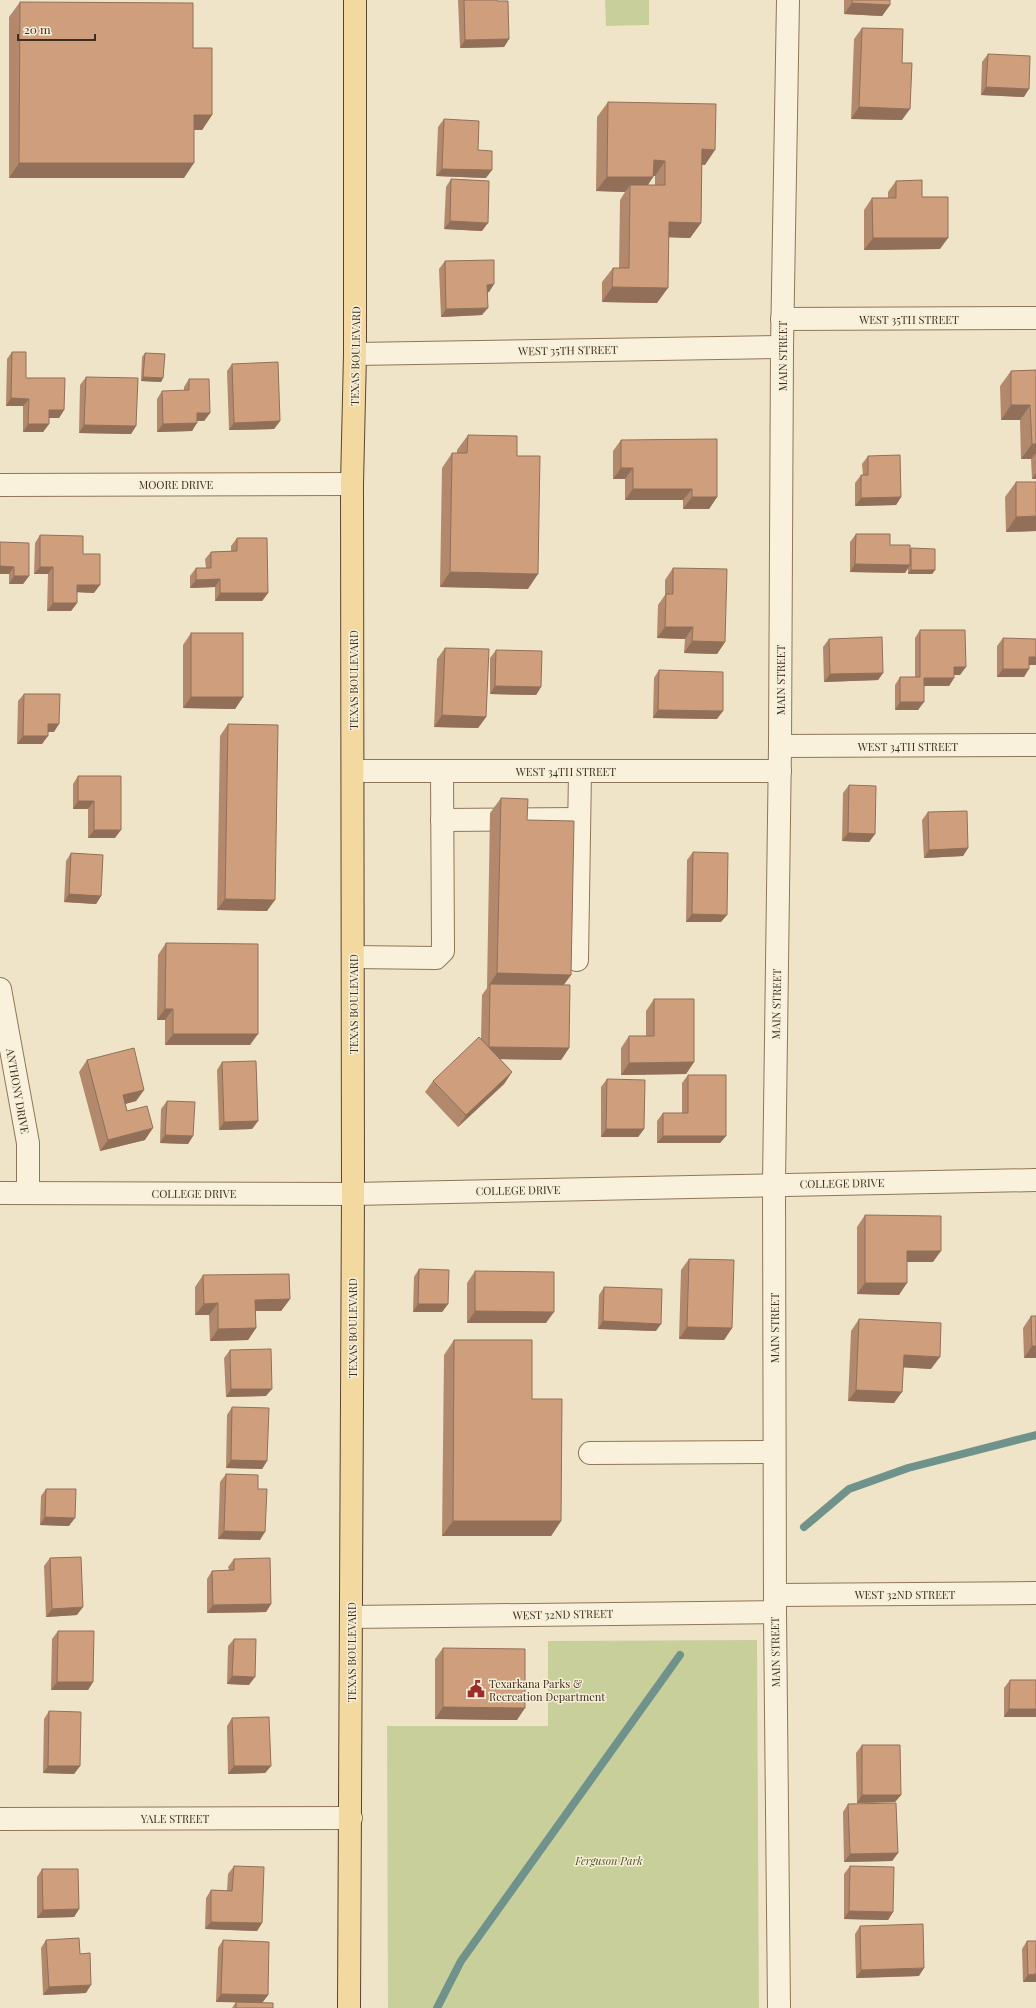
<svg xmlns="http://www.w3.org/2000/svg" width="1036" height="2008" font-family="'Playfair Display',serif">
	<style>
		.green { fill: #c9cf9b }
		.lines { fill: none; stroke-linecap: round; stroke-linejoin: round }
		.stream { stroke: #6f938a; stroke-width: 8 }
		.minor-casing { stroke: #8d765c; stroke-width: 24 }
		.major-casing { stroke: #5b4430; stroke-width: 24 }
		.minor { stroke: #faf1dc; stroke-width: 22 }
		.major { stroke: #f3d9a0; stroke-width: 22 }
		.wall { fill: #b2896c; fill-rule: evenodd }
		.shaded-wall { fill: #916f58 }
		.building { fill: #cf9f7d; stroke: #916f58 }
		.labels { text-anchor: middle; dominant-baseline: central; stroke-width: 3; stroke-linejoin: round; paint-order: stroke }
		.street-label { font-size: 11px; fill: #3d2e20; stroke: #f7eed8 }
		.poi-label { font-size: 11px; fill: #3d2e20; stroke: #f7eed8; text-anchor: start }
		.park-label { font-size: 11px; font-style: italic; fill: #4d5a26; stroke: #f7eed8 }
	</style>
	<rect width="100%" height="100%" fill="#f0e4c8"/>
	<!-- green -->
	<g class="green">
		<path d="M605,0H649V25L606,26Z"/>
		<path d="M757,1640L759,2008H388L387,1726H548V1641Z"/>
	</g>
	<g class="lines">
		<!-- stream -->
		<g class="stream">
			<path d="M804,1527L849,1489L908,1468L1036,1435"/>
			<path d="M437,2008L461,1961L680,1655"/>
		</g>
		<!-- minor casing -->
		<g class="minor-casing">
			<g id="minor">
				<path d="M782,319L1036,318"/>
				<path d="M355,354L782,347"/>
				<path d="M0,485L352,484"/>
				<path d="M780,746L1036,745"/>
				<path d="M353,771H780"/>
				<path d="M442,820L579,819"/>
				<path d="M353,957L436,958L443,951L442,771"/>
				<path d="M577,960L580,771"/>
				<path d="M0,989L28,1143V1193"/>
				<path d="M0,1193L353,1194L1036,1180"/>
				<path d="M590,1453L774,1452"/>
				<path d="M775,1595L1036,1593"/>
				<path d="M351,1617L775,1612"/>
				<path d="M0,1819L351,1818"/>
				<path d="M779,2008L775,1612L774,1184L780,746L782,347L788,0"/>
			</g>
		</g>
		<!-- major casing -->
		<g class="major-casing">
			<path id="major" d="M349,2008L353,1194L352,484L355,354V0"/>
		</g>
		<!-- minor -->
		<use href="#minor" class="minor"/>
		<!-- major -->
		<use href="#major" class="major"/>
	</g>
	<!-- wall -->
	<g class="wall">
		<path d="M458,0H497L509,39L504,47L460,48Z"/>
		<path d="M844,0H890V5L882,16L844,14Z"/>
		<path d="M20,2L193,48L212,115L202,130H194L184,178H9V17Z"/>
		<path d="M862,28L902,63V120L851,119L854,39Z"/>
		<path d="M988,54L1024,97L981,95L982,62Z"/>
		<path d="M608,102L705,165L702,164L701,223L690,238L669,237L657,303L602,302V282L613,268H619L620,200L625,192L596,191L597,117ZM653,176H655V185H648L653,177Z"/>
		<path d="M444,119L478,150L486,178L436,176L438,127Z"/>
		<path d="M451,179L482,231L444,229L446,187Z"/>
		<path d="M896,181L922,197L940,249L864,250V210L872,198H888V192Z"/>
		<path d="M445,261L494,284L489,292H488L482,315L441,317L439,269Z"/>
		<path d="M12,352L26,378L64,410L59,418H49V424L43,432H23V406H6L7,359Z"/>
		<path d="M145,353L163,378L161,382L141,381L142,357Z"/>
		<path d="M232,364L280,421L274,429L229,430L227,371Z"/>
		<path d="M1036,370V479H1032L1031,459H1021L1020,420H1001L1000,386L1011,371Z"/>
		<path d="M86,377L136,426L131,434L79,433L80,385Z"/>
		<path d="M189,379L210,413L204,421H197L192,431L157,432V399L162,391H184V387Z"/>
		<path d="M468,435L517,456L528,589L440,587L442,468L452,453H457V450Z"/>
		<path d="M621,440L717,497L709,509H683V500H625V479H613V451Z"/>
		<path d="M868,456L901,497L896,505L855,506V483L861,475H863L862,464Z"/>
		<path d="M1016,482L1036,531L1006,532L1005,497Z"/>
		<path d="M856,534L890,545L910,549L935,570L932,574H908V568L905,573L850,572V542Z"/>
		<path d="M40,535L83,554L94,593L77,592V603L71,611H47L48,574H34L35,543Z"/>
		<path d="M237,538L268,593L262,601H215V587L190,588V576L196,568H206L205,559L211,552L231,551V546Z"/>
		<path d="M0,542L29,576L23,584H9V574H0Z"/>
		<path d="M673,568L725,642L717,654L684,653L685,639L657,638L658,605L665,595V580Z"/>
		<path d="M920,630L960,675H954V678L949,686H924L918,710H895V685L900,677H915V638Z"/>
		<path d="M191,633L243,697L235,709L183,708V645Z"/>
		<path d="M1003,638L1036,665H1029L1024,677H997V646Z"/>
		<path d="M829,639L883,673L878,680L824,682L823,647Z"/>
		<path d="M445,648L486,717L478,728L434,727L437,659Z"/>
		<path d="M496,650L541,687L536,695L490,694V658Z"/>
		<path d="M659,670L717,719L653,718L654,678Z"/>
		<path d="M24,694L54,732H48L42,744H17L18,701Z"/>
		<path d="M228,724L267,911L217,910L220,736Z"/>
		<path d="M78,776H121L115,838H88V809H73V784Z"/>
		<path d="M849,785L875,834L869,842L842,841L843,793Z"/>
		<path d="M501,798L527,820L571,975L564,985L569,1048L561,1060L500,1059L512,1072L504,1084L458,1127L425,1092L433,1081L481,1039L482,995L487,988L490,813Z"/>
		<path d="M928,812L968,848L963,856L924,858L922,820Z"/>
		<path d="M693,852L721,922H686L687,860Z"/>
		<path d="M71,853L101,896L96,904L64,902L66,861Z"/>
		<path d="M166,943L250,1045H165V1020H157L158,955Z"/>
		<path d="M654,999L694,1062L686,1074L621,1075V1048L629,1036H646V1011Z"/>
		<path d="M87,1060L144,1090L136,1101L125,1104L127,1111L145,1140L100,1151L79,1072Z"/>
		<path d="M222,1062L258,1121L252,1129L219,1130L217,1070Z"/>
		<path d="M688,1075L726,1136L720,1143H657V1121L663,1113H682V1083Z"/>
		<path d="M607,1079L644,1129L638,1137H601V1087Z"/>
		<path d="M167,1101L193,1136L188,1144L160,1143L161,1109Z"/>
		<path d="M865,1215L933,1262H907L899,1295L857,1294V1227Z"/>
		<path d="M689,1259L732,1328L724,1340L679,1339L681,1270Z"/>
		<path d="M419,1269L448,1304L442,1312H413L414,1277Z"/>
		<path d="M475,1271L546,1323H467V1283Z"/>
		<path d="M203,1275L290,1299L281,1311H256V1328L248,1340L210,1341L209,1315H195V1287Z"/>
		<path d="M604,1287L656,1331L598,1329L599,1295Z"/>
		<path d="M1031,1316L1036,1358H1024L1023,1328Z"/>
		<path d="M859,1319L931,1369L903,1367L894,1403L848,1401L851,1331Z"/>
		<path d="M454,1340L532,1399L561,1521L551,1536H442L444,1355Z"/>
		<path d="M230,1350L266,1396L226,1397L224,1358Z"/>
		<path d="M232,1407L267,1461L262,1469L226,1468L227,1415Z"/>
		<path d="M226,1474L258,1489L260,1540L218,1539L220,1482Z"/>
		<path d="M46,1489L69,1526L40,1525L41,1496Z"/>
		<path d="M50,1558L77,1615L46,1617L44,1566Z"/>
		<path d="M234,1559L271,1604L266,1612L207,1613V1579L212,1571L229,1570L228,1567Z"/>
		<path d="M58,1631L93,1682L88,1690H51L52,1639Z"/>
		<path d="M234,1639L249,1685L227,1684L228,1646Z"/>
		<path d="M443,1648L517,1720L435,1719V1659Z"/>
		<path d="M1010,1680H1036V1717H1004V1688Z"/>
		<path d="M49,1711L80,1766L74,1774L43,1773L44,1719Z"/>
		<path d="M232,1718L271,1766L265,1773L228,1774L227,1726Z"/>
		<path d="M862,1745L901,1795L895,1802L857,1803L856,1753Z"/>
		<path d="M848,1804L898,1853L892,1861L844,1862L843,1812Z"/>
		<path d="M234,1866L262,1923L257,1931L205,1929L206,1898L211,1890L227,1891L228,1874Z"/>
		<path d="M850,1866L893,1912L888,1920L844,1919V1874Z"/>
		<path d="M42,1869L79,1909L74,1917L37,1918V1877Z"/>
		<path d="M860,1926L919,1976L856,1978L855,1934Z"/>
		<path d="M46,1940L80,1954L86,1993L43,1995L41,1948Z"/>
		<path d="M223,1940L268,1995L262,2003L273,2008H232L236,2002H216L218,1948Z"/>
		<path d="M1027,1941L1036,1982H1023L1022,1949Z"/>
	</g>
	<!-- shaded-wall -->
	<g class="shaded-wall">
		<path d="M852,3L890,5L882,16L844,14Z"/>
		<path d="M509,39L504,47L460,48L465,40Z"/>
		<path d="M986,87L1029,89L1024,97L981,95Z"/>
		<path d="M859,107L910,109L902,120L851,119Z"/>
		<path d="M194,115H212L202,130H184Z"/>
		<path d="M702,149L715,150L705,165L691,164Z"/>
		<path d="M654,160L665,161L655,176L643,175Z"/>
		<path d="M19,163H194L184,178H9Z"/>
		<path d="M442,169L492,170L486,178L436,176Z"/>
		<path d="M607,177H653L643,192L630,185L625,192L596,191Z"/>
		<path d="M450,221L488,223L482,231L444,229Z"/>
		<path d="M669,222L701,223L690,238L658,237Z"/>
		<path d="M873,238H948L940,249L864,250Z"/>
		<path d="M494,284L489,292L482,293L487,285Z"/>
		<path d="M612,287L668,288L657,303L602,302Z"/>
		<path d="M488,308L482,315L441,317L446,309Z"/>
		<path d="M143,377L163,378L161,382L141,381Z"/>
		<path d="M11,398L29,399L23,406H6Z"/>
		<path d="M1011,405H1030L1020,420H1001Z"/>
		<path d="M49,410H64L59,418H43Z"/>
		<path d="M197,413H210L204,421H192Z"/>
		<path d="M280,421L274,429L229,430L234,423Z"/>
		<path d="M197,423L192,431L157,432L163,424Z"/>
		<path d="M28,424H49L43,432H23Z"/>
		<path d="M84,425L136,426L131,434L79,433Z"/>
		<path d="M1032,444H1036V453L1031,459H1021Z"/>
		<path d="M621,468H633L625,479H613Z"/>
		<path d="M1036,473V479H1032Z"/>
		<path d="M633,489H692L683,500H625Z"/>
		<path d="M692,497H717L709,509H683Z"/>
		<path d="M901,497L896,505L855,506L861,498Z"/>
		<path d="M1036,516V531L1006,532L1016,517Z"/>
		<path d="M855,564L910,565L905,573L850,572Z"/>
		<path d="M0,566L14,567L9,574H0Z"/>
		<path d="M40,567H53L48,574H34Z"/>
		<path d="M911,570H935L932,574H908Z"/>
		<path d="M450,572L538,574L528,589L440,587Z"/>
		<path d="M14,576H29L23,584H9Z"/>
		<path d="M220,579L215,587L190,588L196,580Z"/>
		<path d="M77,585H100L94,593L72,592Z"/>
		<path d="M220,593H268L262,601H215Z"/>
		<path d="M53,603H77L71,611H47Z"/>
		<path d="M665,627H693L685,639L657,638Z"/>
		<path d="M692,641L725,642L717,654L684,653Z"/>
		<path d="M1029,657H1036V665H1024Z"/>
		<path d="M954,667H966L960,675H948Z"/>
		<path d="M1003,669H1029L1024,677H997Z"/>
		<path d="M883,673L878,680L824,682L830,674Z"/>
		<path d="M924,678H954L949,686H918Z"/>
		<path d="M495,686L541,687L536,695L490,694Z"/>
		<path d="M191,697H243L235,709L183,708Z"/>
		<path d="M900,702H924L918,710H895Z"/>
		<path d="M658,710L723,711L717,719L653,718Z"/>
		<path d="M442,715L486,717L478,728L434,727Z"/>
		<path d="M48,724H59L54,732H42Z"/>
		<path d="M23,736H48L42,744H17Z"/>
		<path d="M78,801H94L88,809H73Z"/>
		<path d="M94,830H121L115,838H88Z"/>
		<path d="M848,833L875,834L869,842L842,841Z"/>
		<path d="M968,848L963,856L924,858L929,850Z"/>
		<path d="M69,894L101,896L96,904L64,902Z"/>
		<path d="M225,899L275,900L267,911L217,910Z"/>
		<path d="M692,914L727,915L721,922H686Z"/>
		<path d="M497,973L571,975L560,989L490,984L487,988Z"/>
		<path d="M165,1009H173L165,1020H157Z"/>
		<path d="M173,1034H258L250,1045H165Z"/>
		<path d="M489,1047L569,1048L561,1060L481,1059Z"/>
		<path d="M694,1062L686,1074L621,1075L629,1063Z"/>
		<path d="M512,1072L504,1084L458,1127L466,1115Z"/>
		<path d="M144,1090L136,1101L114,1107L123,1095Z"/>
		<path d="M258,1121L252,1129L219,1130L224,1122Z"/>
		<path d="M153,1128L145,1140L100,1151L108,1140Z"/>
		<path d="M606,1129H644L638,1137H601Z"/>
		<path d="M165,1135L193,1136L188,1144L160,1143Z"/>
		<path d="M663,1136H726L720,1143H657Z"/>
		<path d="M907,1251H941L933,1262H899Z"/>
		<path d="M865,1283H907L899,1295L857,1294Z"/>
		<path d="M290,1299L281,1311H247L255,1300Z"/>
		<path d="M218,1303L209,1315H195L204,1304Z"/>
		<path d="M418,1304H448L442,1312H413Z"/>
		<path d="M475,1311L554,1312L546,1323H467Z"/>
		<path d="M603,1321L661,1324L656,1331L598,1329Z"/>
		<path d="M687,1327L732,1328L724,1340L679,1339Z"/>
		<path d="M256,1328L248,1340L210,1341L218,1329Z"/>
		<path d="M1032,1346H1036V1358H1024Z"/>
		<path d="M904,1355L940,1357L931,1369L896,1367Z"/>
		<path d="M231,1389H272L266,1396L226,1397Z"/>
		<path d="M856,1390L902,1392L894,1403L848,1401Z"/>
		<path d="M231,1460L267,1461L262,1469L226,1468Z"/>
		<path d="M45,1517L75,1518L69,1526L40,1525Z"/>
		<path d="M453,1521H561L551,1536H442Z"/>
		<path d="M224,1531L265,1532L260,1540L218,1539Z"/>
		<path d="M271,1604L266,1612L207,1613L213,1605Z"/>
		<path d="M83,1607L77,1615L46,1617L52,1609Z"/>
		<path d="M232,1676L255,1677L249,1685L227,1684Z"/>
		<path d="M57,1682H93L88,1690H51Z"/>
		<path d="M443,1707L525,1708L517,1720L435,1719Z"/>
		<path d="M1009,1709H1036V1717H1004Z"/>
		<path d="M48,1766H80L74,1774L43,1773Z"/>
		<path d="M234,1766H271L265,1773L228,1774Z"/>
		<path d="M862,1795H901L895,1802L857,1803Z"/>
		<path d="M898,1853L892,1861L844,1862L850,1854Z"/>
		<path d="M79,1909L74,1917L37,1918L43,1910Z"/>
		<path d="M849,1911L893,1912L888,1920L844,1919Z"/>
		<path d="M211,1922L262,1923L257,1931L205,1929Z"/>
		<path d="M924,1968L919,1976L856,1978L861,1970Z"/>
		<path d="M1036,1974V1982H1023L1028,1975Z"/>
		<path d="M91,1985L86,1993L43,1995L49,1987Z"/>
		<path d="M221,1994L268,1995L262,2003L216,2002Z"/>
	</g>
	<!-- building -->
	<g class="building">
		<path d="M464,0H497V1H508L509,39L465,40Z"/>
		<path d="M852,0H890V5L852,3Z"/>
		<path d="M20,2L193,3V48H212V115H194V163H19Z"/>
		<path d="M862,28L903,29L902,63H912L910,109L859,107Z"/>
		<path d="M988,54L1030,56L1029,89L986,87Z"/>
		<path d="M608,102L716,104L715,150L702,149L701,223L669,222L668,288L612,287L613,268H629L630,185H665V161L654,160L653,177H607Z"/>
		<path d="M444,119L479,121L478,150L492,151V170L442,169Z"/>
		<path d="M451,179L489,181L488,223L450,221Z"/>
		<path d="M922,180V197H948V238H873L872,198H896V181Z"/>
		<path d="M494,260V284L487,285L488,308L446,309L445,261Z"/>
		<path d="M12,352H26V378H65L64,410H49V424H28L29,399L11,398Z"/>
		<path d="M145,353L165,354L163,378L143,377Z"/>
		<path d="M278,362L280,421L234,423L232,364Z"/>
		<path d="M1036,370V444H1032L1030,405H1011V371Z"/>
		<path d="M86,377L138,378L136,426L84,425Z"/>
		<path d="M189,379H209L210,413H197V423L163,424L162,391L189,390Z"/>
		<path d="M468,435L517,436V456H540L538,574L450,572L452,453H467Z"/>
		<path d="M717,439V497H692V489H633V468H621V440Z"/>
		<path d="M900,455L901,497L861,498V475H868V456Z"/>
		<path d="M1016,482H1036V516L1016,517Z"/>
		<path d="M856,534H890V545H910V565L855,564Z"/>
		<path d="M40,535L83,536V554H100V585H77V603H53V567H40Z"/>
		<path d="M237,538H267L268,593H220V579L196,580V568H211V552L237,551Z"/>
		<path d="M0,542L29,543V576H14V567L0,566Z"/>
		<path d="M911,548L935,549V570H911Z"/>
		<path d="M673,568L727,569L725,642L692,641L693,627H665L666,594H673Z"/>
		<path d="M920,630H965L966,667H954V678H924V702H900V677H920Z"/>
		<rect x="191" y="633" width="52" height="64"/>
		<path d="M882,637L883,673L830,674L829,639Z"/>
		<path d="M1003,638L1036,639V657H1029V669H1003Z"/>
		<path d="M445,648L489,649L486,717L442,715Z"/>
		<path d="M496,650L542,651L541,687L495,686Z"/>
		<path d="M659,670L723,672V711L658,710Z"/>
		<path d="M24,694H60L59,724H48V736H23Z"/>
		<path d="M228,724L278,725L275,900L225,899Z"/>
		<path d="M78,776H121V830H94V801H78Z"/>
		<path d="M849,785L876,786L875,834L848,833Z"/>
		<path d="M501,798L528,799L527,820L574,821L571,975L497,973Z"/>
		<path d="M967,811L968,848L929,850L928,812Z"/>
		<path d="M693,852L728,853L727,915L692,914Z"/>
		<path d="M71,853L103,855L101,896L69,894Z"/>
		<path d="M166,943L258,944V1034H173V1009H165Z"/>
		<path d="M490,984L570,985L569,1048L489,1047Z"/>
		<path d="M654,999H694V1062L629,1063V1036H654Z"/>
		<path d="M479,1037L512,1072L466,1115L433,1081Z"/>
		<path d="M134,1048L144,1090L123,1095L127,1111L147,1106L153,1128L108,1140L87,1060Z"/>
		<path d="M256,1061L258,1121L224,1122L222,1062Z"/>
		<path d="M688,1075H726V1136H663V1113H688Z"/>
		<path d="M607,1079L645,1080L644,1129H606Z"/>
		<path d="M167,1101L195,1102L193,1136L165,1135Z"/>
		<path d="M865,1215L941,1216V1251H907V1283H865Z"/>
		<path d="M689,1259L734,1260L732,1328L687,1327Z"/>
		<path d="M419,1269L449,1270L448,1304H418Z"/>
		<path d="M475,1271L554,1272V1312L475,1311Z"/>
		<path d="M289,1274L290,1299L255,1300L256,1328L218,1329V1303L204,1304L203,1275Z"/>
		<path d="M604,1287L662,1289L661,1324L603,1321Z"/>
		<path d="M1031,1316H1036V1346H1032Z"/>
		<path d="M859,1319L941,1323L940,1357L904,1355L902,1392L856,1390Z"/>
		<path d="M454,1340H532V1399H562L561,1521H453Z"/>
		<path d="M271,1349L272,1389H231L230,1350Z"/>
		<path d="M232,1407L269,1408L267,1461L231,1460Z"/>
		<path d="M226,1474L258,1475V1489H267L265,1532L224,1531Z"/>
		<path d="M46,1489H76L75,1518L45,1517Z"/>
		<path d="M81,1557L83,1607L52,1609L50,1558Z"/>
		<path d="M270,1558L271,1604L213,1605L212,1571L234,1570V1559Z"/>
		<path d="M58,1631H94L93,1682H57Z"/>
		<path d="M234,1639H256L255,1677L232,1676Z"/>
		<path d="M443,1648L525,1649V1708L443,1707Z"/>
		<path d="M1010,1680H1036V1709H1009Z"/>
		<path d="M49,1711L81,1712L80,1766H48Z"/>
		<path d="M269,1717L271,1766H234L232,1718Z"/>
		<path d="M862,1745H900L901,1795H862Z"/>
		<path d="M896,1803L898,1853L850,1854L848,1804Z"/>
		<path d="M234,1866L264,1867L262,1923L211,1922V1890L232,1891Z"/>
		<path d="M850,1866L894,1867L893,1912L849,1911Z"/>
		<path d="M42,1869H78L79,1909L43,1910Z"/>
		<path d="M923,1924L924,1968L861,1970L860,1926Z"/>
		<path d="M79,1938L80,1954L90,1953L91,1985L49,1987L46,1940Z"/>
		<path d="M223,1940L269,1942L268,1995L221,1994Z"/>
		<path d="M1027,1941H1036V1974L1028,1975Z"/>
		<path d="M236,2002L273,2003V2008H236Z"/>
	</g>
	<!-- icons -->
	<defs>
		<g id="civic-bare" transform="scale(1.38)"><path d="M-.6-6.5H3V-4.5H.6V-3L4-1V1h2V6H-6V1h2V-1L-.6-3ZM-1.2 2.5V6h2.4V2.5Z" fill="#9e2a2b" stroke="#f7eed8" stroke-width="2.5" paint-order="stroke"/></g>
	</defs>
	<g fill-rule="evenodd">
		<use href="#civic-bare" x="476" y="1689"/>
	</g>
	<g class="labels">
		<!-- street labels -->
		<g class="street-label">
			<text x="909" y="319">WEST 35TH STREET</text>
			<text transform="translate(568 350) rotate(-1)">WEST 35TH STREET</text>
			<text transform="translate(355 356) rotate(-89)">TEXAS BOULEVARD</text>
			<text transform="translate(782 356) rotate(-90)">MAIN STREET</text>
			<text x="176" y="484">MOORE DRIVE</text>
			<text transform="translate(353 680) rotate(-90)">TEXAS BOULEVARD</text>
			<text transform="translate(780 680) rotate(-90)">MAIN STREET</text>
			<text x="908" y="746">WEST 34TH STREET</text>
			<text x="566" y="771">WEST 34TH STREET</text>
			<text transform="translate(353 1004) rotate(-90)">TEXAS BOULEVARD</text>
			<text transform="translate(776 1004) rotate(-89)">MAIN STREET</text>
			<text transform="translate(18 1091) rotate(80)">ANTHONY DRIVE</text>
			<text transform="translate(842 1183) rotate(-1)">COLLEGE DRIVE</text>
			<text transform="translate(518 1190) rotate(-1)">COLLEGE DRIVE</text>
			<text x="194" y="1193">COLLEGE DRIVE</text>
			<text transform="translate(352 1328) rotate(-90)">TEXAS BOULEVARD</text>
			<text transform="translate(774 1328) rotate(-90)">MAIN STREET</text>
			<text x="905" y="1594">WEST 32ND STREET</text>
			<text transform="translate(563 1614) rotate(-1)">WEST 32ND STREET</text>
			<text transform="translate(351 1652) rotate(-90)">TEXAS BOULEVARD</text>
			<text transform="translate(775 1652) rotate(-91)">MAIN STREET</text>
			<text x="175" y="1818">YALE STREET</text>
		</g>
		<!-- poi labels -->
		<g class="poi-label">
			<text x="489" y="1683">Texarkana Parks &amp;<tspan x="489" dy="13">Recreation Department</tspan></text>
		</g>
		<!-- park labels -->
		<g class="park-label">
			<text x="609" y="1860">Ferguson Park</text>
		</g>
	</g>
	<!-- scale -->
	<path d="M18 34v6h77v-6" fill="none" stroke="#3d2e20" stroke-width="2"/>
	<text x="24" y="34" font-size="12" fill="#3d2e20" stroke="#f7eed8" stroke-width="3" paint-order="stroke">20 m</text>
</svg>
